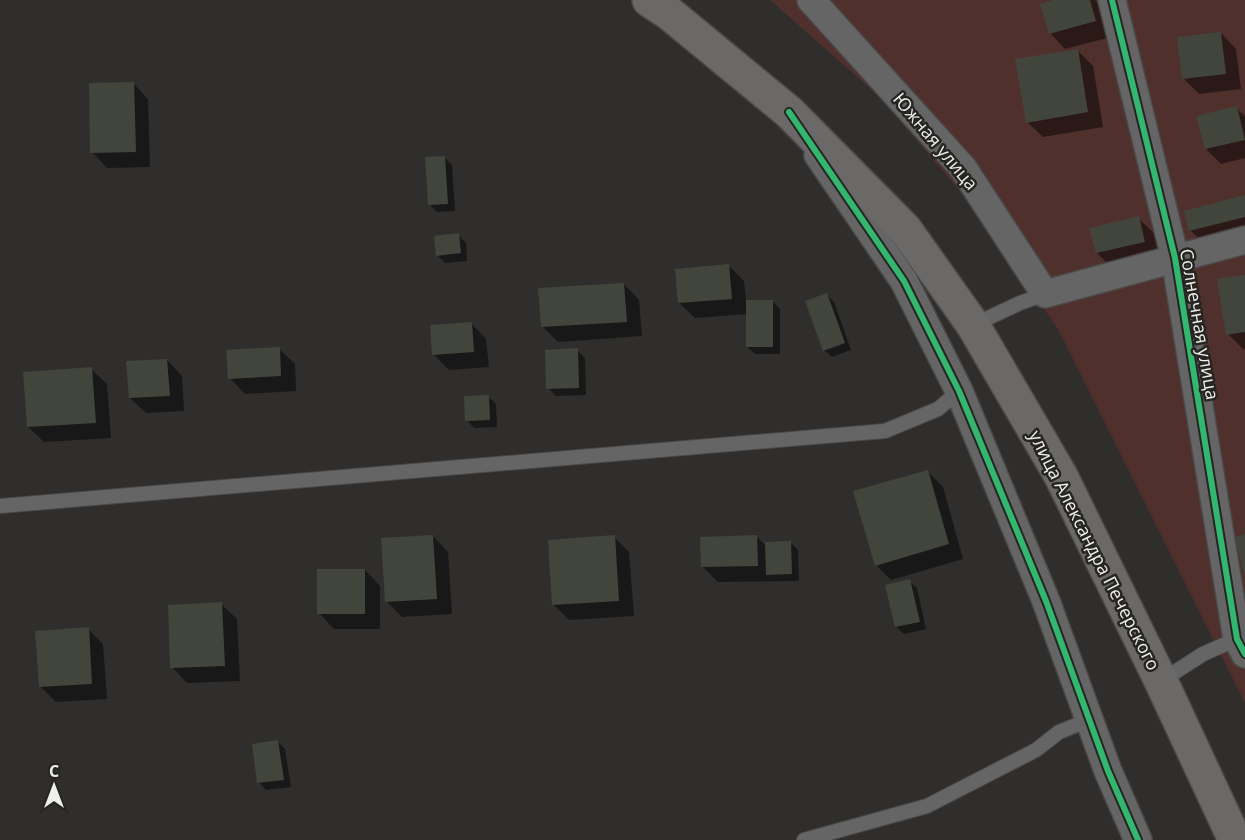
<svg xmlns="http://www.w3.org/2000/svg" width="1245" height="840" font-family="'Open Sans',sans-serif">
	<style>
		.green { fill: #50302c }
		.shadow { fill: #0007 }
		.building { fill: #42453b }
		.lines { fill: none; stroke-linecap: round; stroke-linejoin: round }
		.service-casing { stroke: #4a4948; stroke-width: 16 }
		.minor-casing { stroke: #4a4948; stroke-width: 30 }
		.secondary-casing { stroke: #4a4948; stroke-width: 36 }
		.service { stroke: #666565; stroke-width: 14 }
		.minor { stroke: #666565; stroke-width: 27 }
		.secondary { stroke: #6a6968; stroke-width: 33 }
		.cycleway-casing { stroke: #262522; stroke-width: 10 }
		.cycleway { stroke: #33b770; stroke-width: 6 }
		.labels { text-anchor: middle; dominant-baseline: central; stroke-width: 5; stroke-linejoin: round; paint-order: stroke }
		.street-label { font-size: 18px; fill: #eeeeec; stroke: #262522 }
	</style>
	<rect width="100%" height="100%" fill="#2f2e2d"/>
	<!-- green -->
	<path class="green" d="M770,0H1245V703L1058,329L976,210L880,97Z"/>
	<!-- shadow -->
	<g class="shadow">
		<path d="M1059,0H1095L1103,8L1111,37L1065,49L1050,33Z"/>
		<path d="M1221,33L1236,49L1241,89L1199,94L1183,78Z"/>
		<path d="M1077,50L1093,66L1103,127L1043,137L1027,122Z"/>
		<path d="M133,83L148,99L150,167L107,168L92,152Z"/>
		<path d="M1236,108L1245,116V158L1221,164L1206,149Z"/>
		<path d="M445,158L452,165L455,211L437,212L429,204Z"/>
		<path d="M1245,197V236L1206,245L1190,230Z"/>
		<path d="M1138,218L1154,233L1159,257L1112,268L1097,253Z"/>
		<path d="M458,235L466,243L467,261L445,263L437,255Z"/>
		<path d="M729,266L744,281L746,301H772L780,309V354H755L747,347V314L695,318L679,303Z"/>
		<path d="M1245,276V349H1243L1228,334Z"/>
		<path d="M624,284L639,300L642,336L558,342L542,326Z"/>
		<path d="M827,295L834,302L851,350L832,357L824,350Z"/>
		<path d="M471,323L486,339L489,367L449,370L434,355Z"/>
		<path d="M279,349L295,364L296,391L245,394L230,378Z"/>
		<path d="M577,350L585,358L586,395L556,396L548,388Z"/>
		<path d="M167,360L182,376L184,411L146,413L130,398Z"/>
		<path d="M91,369L107,384L111,438L44,442L28,427Z"/>
		<path d="M488,396L496,404L497,427L474,428L467,420Z"/>
		<path d="M927,471L943,487L963,559L891,580L876,565Z"/>
		<path d="M433,536L448,552L452,614L402,617L387,602Z"/>
		<path d="M756,536L766,546L790,542L798,550L799,581L718,582L703,567Z"/>
		<path d="M614,537L629,552L634,616L569,620L553,604Z"/>
		<path d="M365,570L380,586V629H334L319,613Z"/>
		<path d="M909,581L917,588L926,629L904,634L896,627Z"/>
		<path d="M221,604L237,619L240,681L187,683L172,667Z"/>
		<path d="M88,629L103,644L107,699L56,702L40,686Z"/>
		<path d="M278,742L285,749L291,787L266,790L259,782Z"/>
	</g>
	<!-- building -->
	<g class="building">
		<path d="M1053,0H1090L1096,21L1049,34L1040,4Z"/>
		<path d="M1221,32L1226,74L1182,79L1177,37Z"/>
		<path d="M1078,49L1088,112L1026,123L1015,59Z"/>
		<path d="M134,82L136,152L90,153L89,83Z"/>
		<path d="M1237,106L1245,140L1205,149L1196,116Z"/>
		<path d="M445,156L448,204L428,205L425,157Z"/>
		<path d="M1245,195V217L1189,231L1184,211Z"/>
		<path d="M1139,216L1145,242L1096,253L1089,228Z"/>
		<path d="M459,233L461,253L436,256L434,236Z"/>
		<path d="M729,264L732,299L678,303L675,269Z"/>
		<path d="M1245,275V332L1226,335L1217,279Z"/>
		<path d="M624,283L627,322L541,327L538,288Z"/>
		<path d="M827,293L845,343L823,351L805,301Z"/>
		<rect x="746" y="300" width="27" height="47"/>
		<path d="M472,322L474,352L432,355L430,325Z"/>
		<path d="M280,347L281,376L228,379L226,350Z"/>
		<path d="M578,348L579,388L546,389L545,350Z"/>
		<path d="M167,359L170,396L129,398L126,361Z"/>
		<path d="M92,367L96,423L27,427L23,372Z"/>
		<path d="M489,395L490,420L465,421L464,396Z"/>
		<path d="M928,470L949,544L875,566L853,491Z"/>
		<path d="M1245,534V573H1244L1235,537Z"/>
		<path d="M433,535L437,599L385,602L381,538Z"/>
		<path d="M615,535L619,601L552,605L548,540Z"/>
		<path d="M757,535L758,566L701,567L700,537Z"/>
		<path d="M791,541L792,574L766,575L765,542Z"/>
		<rect x="317" y="569" width="48" height="45"/>
		<path d="M910,579L920,622L895,627L885,585Z"/>
		<path d="M222,602L225,666L170,668L168,605Z"/>
		<path d="M89,627L92,684L39,687L35,631Z"/>
		<path d="M278,740L284,780L257,783L252,744Z"/>
	</g>
	<g class="lines">
		<!-- service casing -->
		<g class="service-casing">
			<g id="service">
				<path d="M973,325L1020,303L1045,294"/>
				<path d="M0,506L885,431L938,409L959,391"/>
				<path d="M1161,681L1203,654L1237,639"/>
				<path d="M804,840L927,806L1036,750L1059,732L1089,720"/>
			</g>
		</g>
		<!-- minor casing -->
		<g class="minor-casing">
			<g id="minor">
				<path d="M811,0L963,168L1045,294L1245,240"/>
				<path d="M1112,0L1175,258L1237,639L1245,654"/>
				<path d="M818,155L904,281L959,391L1046,601L1108,771L1138,840"/>
			</g>
		</g>
		<!-- secondary casing -->
		<g class="secondary-casing">
			<path id="secondary" d="M649,0L670,14L789,112L905,229L973,325L1061,476L1161,681L1235,840"/>
		</g>
		<!-- service -->
		<use href="#service" class="service"/>
		<!-- minor -->
		<use href="#minor" class="minor"/>
		<!-- secondary -->
		<use href="#secondary" class="secondary"/>
		<!-- cycleway casing -->
		<g class="cycleway-casing">
			<g id="cycleway">
				<path d="M1112,0L1175,258L1237,639L1245,654"/>
				<path d="M789,112L904,281L959,391L1046,601L1108,771L1138,840"/>
			</g>
		</g>
		<!-- cycleway -->
		<use href="#cycleway" class="cycleway"/>
	</g>
	<g class="labels">
		<!-- street labels -->
		<g class="street-label">
			<text transform="translate(936 141) rotate(50)">Южная улица</text>
			<text transform="translate(1200 324) rotate(80)">Солнечная улица</text>
			<text transform="translate(1095 550) rotate(63)">улица Александра Печерского</text>
		</g>
	</g>
	<!-- north arrow -->
	<g transform="translate(54 786)" stroke="#262522" stroke-width="4.5" paint-order="stroke">
	<path d="M0-4.5L10 22L0 15L-10 22Z" fill="#eeeeec"/>
	<text y="-9" font-size="16" font-weight="bold" text-anchor="middle" fill="#eeeeec">С</text>
	</g>
</svg>
